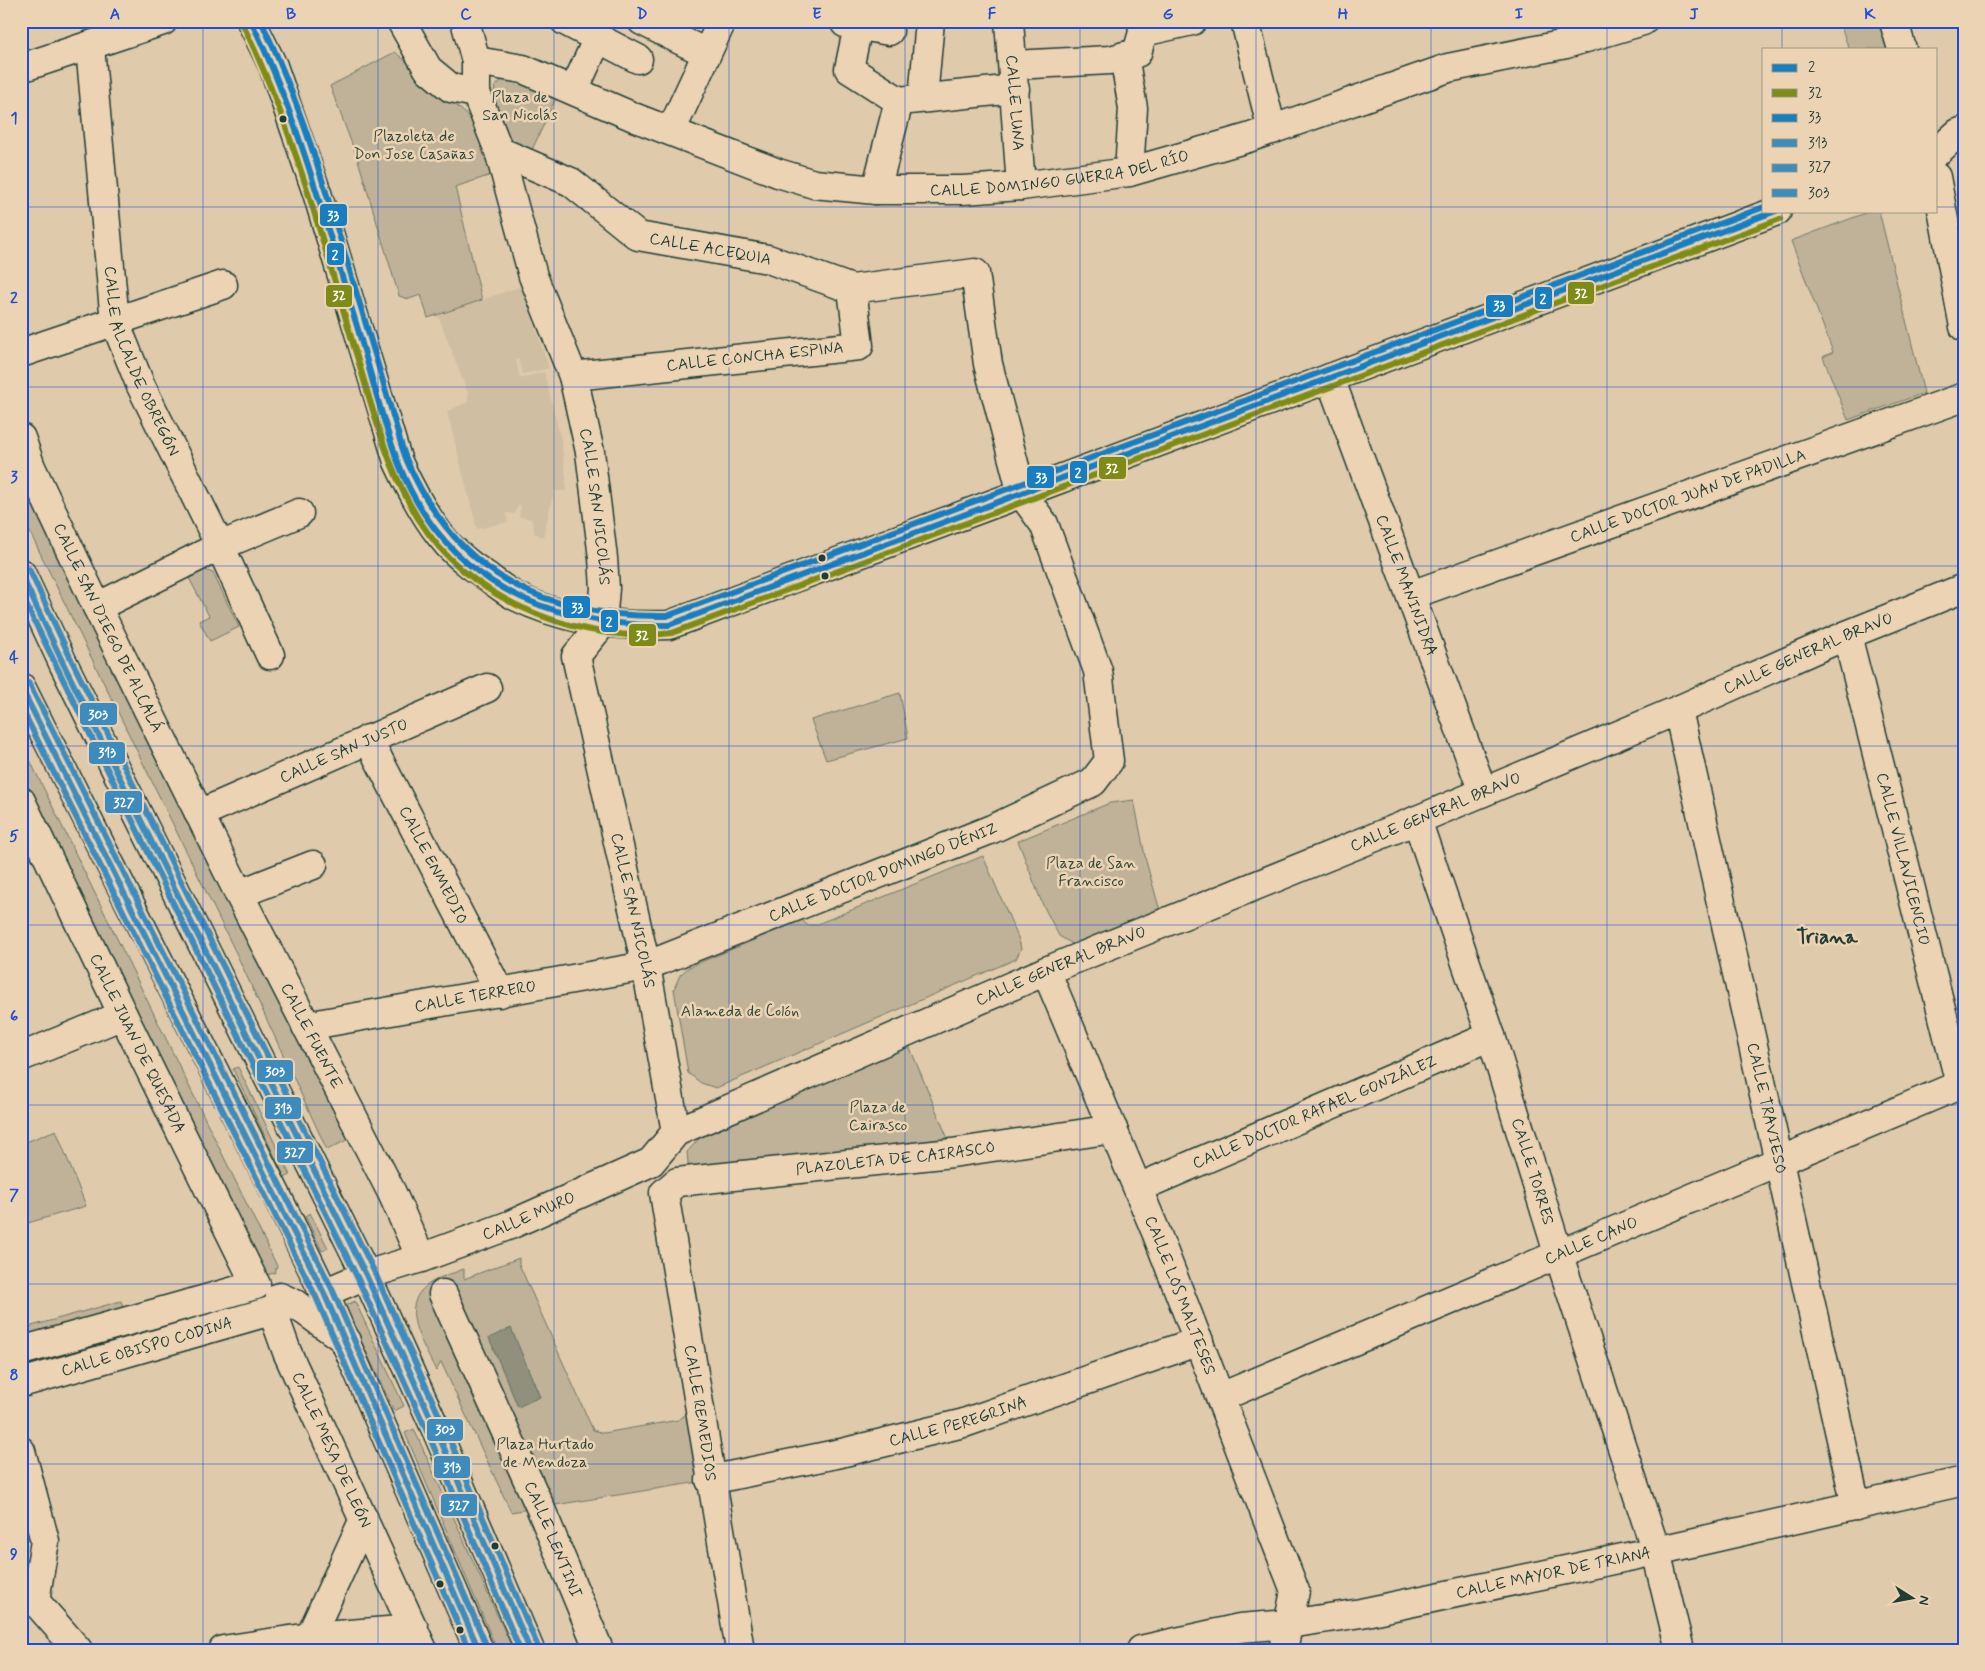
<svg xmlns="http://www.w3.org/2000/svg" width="1985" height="1671" font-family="Mynerve,sans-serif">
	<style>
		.built { fill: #cfbea2 }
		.green { fill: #bfb298; stroke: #6f7866 }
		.water { fill: #90907b; stroke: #636f5f }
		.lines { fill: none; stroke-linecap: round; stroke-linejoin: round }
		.street-casing { stroke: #1f3d34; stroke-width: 31 }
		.secondary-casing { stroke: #1f3d34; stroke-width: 31 }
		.street { stroke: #ecd3b4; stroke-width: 28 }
		.secondary { stroke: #ecd3b4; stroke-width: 28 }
		.bus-1-casing { stroke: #ecd3b4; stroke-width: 10 }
		.bus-2-casing { stroke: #ecd3b4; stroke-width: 10 }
		.bus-3-casing { stroke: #ecd3b4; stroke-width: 10 }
		.bus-4-casing { stroke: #ecd3b4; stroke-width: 10 }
		.bus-5-casing { stroke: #ecd3b4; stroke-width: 10 }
		.bus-6-casing { stroke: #ecd3b4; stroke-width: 10 }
		.bus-1 { stroke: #187ec2; stroke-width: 6 }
		.bus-2 { stroke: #7e8c17; stroke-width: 6 }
		.bus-3 { stroke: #187ec2; stroke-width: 6 }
		.bus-4 { stroke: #3e8cbd; stroke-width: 6 }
		.bus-5 { stroke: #3e8cbd; stroke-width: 6 }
		.bus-6 { stroke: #3e8cbd; stroke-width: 6 }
		.grid { fill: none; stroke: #1d4ed8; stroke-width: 1; stroke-opacity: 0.55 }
		.bus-dot { fill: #1f3d34; stroke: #ecd3b4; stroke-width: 2 }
		.labels { text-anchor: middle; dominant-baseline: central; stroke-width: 5; stroke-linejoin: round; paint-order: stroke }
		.park-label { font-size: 16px; fill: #2f493e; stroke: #ecd3b4 }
		.street-label { font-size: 16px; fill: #1f3d34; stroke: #ecd3b4 }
		.district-label { font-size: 21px; font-weight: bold; fill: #1f3d34; stroke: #ecd3b4 }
		.line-badge { stroke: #ecd3b4; stroke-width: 2 }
		.badge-label { font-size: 14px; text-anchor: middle; font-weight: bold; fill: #fff }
		.neatline { fill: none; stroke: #1d4ed8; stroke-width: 2 }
		.grid-label { font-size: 16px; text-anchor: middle; font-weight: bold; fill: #1d4ed8 }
	</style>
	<rect width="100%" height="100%" fill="#e0caac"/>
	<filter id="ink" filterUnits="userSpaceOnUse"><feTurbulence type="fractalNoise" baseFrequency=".02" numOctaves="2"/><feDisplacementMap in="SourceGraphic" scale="10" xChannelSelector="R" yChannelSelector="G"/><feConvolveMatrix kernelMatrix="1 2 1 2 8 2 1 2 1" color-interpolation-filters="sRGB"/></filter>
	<g filter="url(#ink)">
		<!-- built -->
		<path class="built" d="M522,286L549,368L523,374L518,359L516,360L520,378L544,372L561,440L566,476V491H554L543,537L534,533V527L531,519L519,517L521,506L518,505L515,514L506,513L508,522L477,529L447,411L468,402V394L438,315Z"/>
		<!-- green -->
		<g class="green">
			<path d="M1839,21H1899L1909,49H1849Z"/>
			<path d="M395,52L474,121L491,175L455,187L482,300L428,318L421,295L409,299L399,296L358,160L330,86Z"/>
			<path d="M513,75L556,98L530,154L500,139L492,103L495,86L506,77Z"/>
			<path d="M1871,211H1879L1924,393L1848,420L1823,357L1833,352L1791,241Z"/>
			<path d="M21,480L349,1139L327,1150L237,955L21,514Z"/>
			<path d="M205,570L213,573L239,627L210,641L199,621L209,616L189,578Z"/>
			<path d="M900,693L908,738L826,760L811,720Z"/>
			<path d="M21,742L277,1266L275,1273L266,1275L21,775Z"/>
			<path d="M1134,800L1146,861L1162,918L1076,946L1059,936L1042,903L1018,841L1110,803Z"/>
			<path d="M983,856L1019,940L1021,949L1016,959L716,1088L701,1083L688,1073L674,989L680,975L689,967L802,920L807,925H815Z"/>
			<path d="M908,1043L958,1163L691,1195L687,1152L705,1132Z"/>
			<path d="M238,1067L290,1175L285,1178L233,1069Z"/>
			<path d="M56,1130L86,1206L21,1225V1144Z"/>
			<path d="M310,1213L328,1248L322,1251L305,1216Z"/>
			<path d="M519,1258V1264L593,1430L604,1433L678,1420L684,1416L687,1406L699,1482L511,1512L441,1362L436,1371C423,1343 395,1304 432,1282C441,1276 454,1273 464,1269V1279Z"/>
			<path d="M121,1301L123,1308L21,1337V1329Z"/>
			<path d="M355,1301L404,1406L394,1411L345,1306Z"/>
			<path d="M414,1429L513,1650H497L405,1433Z"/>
		</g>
		<!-- water -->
		<path class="water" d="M511,1328L540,1397L518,1407L489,1338Z"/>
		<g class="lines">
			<!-- street casing -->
			<g class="street-casing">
				<g id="street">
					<path d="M401,21L428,69L451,88L476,93"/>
					<path id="s1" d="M465,21L476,61V93L499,151L533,276L573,376L590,452L603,558L605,588L602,624L576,656L646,966L676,1132"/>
					<path d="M565,21L638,59"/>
					<path d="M642,21L706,53"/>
					<path d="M845,21V23L889,31"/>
					<path id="s2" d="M1009,21L1021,186"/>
					<path d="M1245,21L1272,130"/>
					<path d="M1894,22L1902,49"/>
					<path d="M858,26L849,69L899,101L1015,89"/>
					<path d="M1143,32L1192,21"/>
					<path id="s3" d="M90,47L115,322L140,384L220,546L270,655"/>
					<path d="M1124,56L1133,108L1129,172"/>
					<path id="s4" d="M476,61L523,69L636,118L778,173L814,184L876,190H963L1021,186L1129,172L1248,138L1448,68L1566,44L1643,21"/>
					<path d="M1013,65L1110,60L1137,53L1143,32L1142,21"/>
					<path d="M21,68L163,21"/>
					<path d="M574,90L598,38"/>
					<path d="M923,98L930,21"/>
					<path d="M671,131L722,21"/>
					<path id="s5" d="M499,151L571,182L638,236L768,259L852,289"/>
					<path d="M876,190L899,101"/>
					<path d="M21,353L223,285"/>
					<path id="s6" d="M1330,378L1483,792"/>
					<path id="s7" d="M21,438L31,467L97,607L239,894L392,1193L421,1258"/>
					<path id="s8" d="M1411,595L1964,397"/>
					<path d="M97,607L220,546L299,513"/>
					<path id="s9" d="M1847,635L1960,1084"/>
					<path id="s10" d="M1678,710L1856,1506"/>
					<path id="s11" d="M368,739L500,993"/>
					<path id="s12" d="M21,801L123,1015L256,1285"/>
					<path id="s13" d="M199,814L487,688"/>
					<path id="s14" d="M1417,820L1491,1036L1559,1256L1656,1551L1680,1650"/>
					<path d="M239,894L313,865"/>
					<path id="s15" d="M1046,971L1156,1232L1295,1591L1283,1650"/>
					<path id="s16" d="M306,1026L646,966L992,829L1093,782L1109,761L1098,671L1044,524L1022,494L988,364L975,273L852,289L859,346L573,376"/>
					<path d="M21,1057L123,1015"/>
					<path id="s17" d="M1138,1188L1491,1036"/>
					<path id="s18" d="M324,1293L366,1275L421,1258L510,1225L651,1162L676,1132L1046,971L1417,820L1678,710L1847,635L1964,588"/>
					<path id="s19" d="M443,1294L540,1507L599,1650"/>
					<path d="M280,1297L295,1304L346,1341"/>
					<path id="s20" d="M272,1310L287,1352L423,1650"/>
					<path d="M21,1351L256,1285"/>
					<path id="s21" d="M21,1383L295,1304"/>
					<path id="s22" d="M1221,1397L1964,1083"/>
					<path d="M21,1451L45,1541L35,1601L78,1650"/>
					<path id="s23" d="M710,1480L841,1453L964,1423L1199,1341"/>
					<path d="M223,1650L310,1637L414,1629"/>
					<path d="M311,1650L310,1637L364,1519"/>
					<path id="s24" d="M740,1650L664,1193L677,1182L952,1153L1113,1129"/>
					<path id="s25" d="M1141,1650L1240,1628L1289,1624L1361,1613L1656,1551L1964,1481"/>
				</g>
			</g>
			<!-- secondary casing -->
			<g class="secondary-casing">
				<g id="secondary">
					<path d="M251,21L273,66L317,193L398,462C410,488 423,513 440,535C452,551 468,564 485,575C495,582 505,591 517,597C564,620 616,627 669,625L1777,211"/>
					<path d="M1936,153L1958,133L1964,131"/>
					<path d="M1936,177L1964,327"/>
					<path d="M21,573L63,663L366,1275L438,1434L530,1650"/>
					<path d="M21,687L277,1196L324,1293L479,1650"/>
				</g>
			</g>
			<!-- street -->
			<use href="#street" class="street"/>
			<!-- secondary -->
			<use href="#secondary" class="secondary"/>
			<!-- bus-1 casing -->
			<g class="bus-1-casing">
				<path id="bus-1" d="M251,21C298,117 325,221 356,323C370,369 381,417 398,462C444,582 547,627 669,625L1776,211"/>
			</g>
			<!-- bus-2 casing -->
			<g class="bus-2-casing">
				<path id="bus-2" d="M243,25C293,127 322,239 354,347C374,411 388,478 428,533C479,604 586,645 672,633L1780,219"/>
			</g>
			<!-- bus-3 casing -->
			<g class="bus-3-casing">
				<path id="bus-3" d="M261,21C307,116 334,220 365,321C374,352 384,384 393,416C398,431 401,447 407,461C457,576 546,618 667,616L1764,207"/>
			</g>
			<!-- bus-4 casing -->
			<g class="bus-4-casing">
				<g id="bus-4">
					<path d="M21,574L63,663L366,1275L438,1434L530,1650"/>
					<path d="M21,687L324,1293L479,1650"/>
				</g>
			</g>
			<!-- bus-5 casing -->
			<g class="bus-5-casing">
				<g id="bus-5">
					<path d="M21,594L358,1279L430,1438L520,1650"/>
					<path d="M21,707L316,1297L469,1650"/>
				</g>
			</g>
			<!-- bus-6 casing -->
			<g class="bus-6-casing">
				<g id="bus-6">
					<path d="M29,569L71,659L374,1271L446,1431L538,1647"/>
					<path d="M29,683L332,1289L487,1647"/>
				</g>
			</g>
			<!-- bus-1 -->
			<use href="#bus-1" class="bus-1"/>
			<!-- bus-2 -->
			<use href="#bus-2" class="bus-2"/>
			<!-- bus-3 -->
			<use href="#bus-3" class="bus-3"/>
			<!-- bus-4 -->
			<use href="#bus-4" class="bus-4"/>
			<!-- bus-5 -->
			<use href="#bus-5" class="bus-5"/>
			<!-- bus-6 -->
			<use href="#bus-6" class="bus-6"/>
		</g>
	</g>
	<!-- grid -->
	<path class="grid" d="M203,21V1650M378,21V1650M554,21V1650M729,21V1650M905,21V1650M1080,21V1650M1256,21V1650M1431,21V1650M1607,21V1650M1782,21V49M21,207H1764M1936,207H1964M1782,211V1650M21,387H1964M21,566H1964M21,746H1964M21,925H1964M21,1105H1964M21,1284H1964M21,1464H1964"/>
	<!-- markers -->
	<g class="bus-dot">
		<circle cx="283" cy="119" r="4.5"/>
		<circle cx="822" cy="558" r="4.5"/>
		<circle cx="825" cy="576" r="4.5"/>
		<circle cx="495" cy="1546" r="4.5"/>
		<circle cx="440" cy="1584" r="4.5"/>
		<circle cx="460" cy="1630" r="4.5"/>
	</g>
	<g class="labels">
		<!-- park labels -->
		<g class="park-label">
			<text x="520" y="97">Plaza de<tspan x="520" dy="18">San Nicolás</tspan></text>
			<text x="414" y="136">Plazoleta de<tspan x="414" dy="18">Don Jose Casañas</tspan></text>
			<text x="1091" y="863">Plaza de San<tspan x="1091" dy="18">Francisco</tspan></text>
			<text x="740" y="1011">Alameda de Colón</text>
			<text x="878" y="1107">Plaza de<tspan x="878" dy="18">Cairasco</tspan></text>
			<text x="545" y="1444">Plaza Hurtado<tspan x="545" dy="18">de Mendoza</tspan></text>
		</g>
		<!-- street labels -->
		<g class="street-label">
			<text stroke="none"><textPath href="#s2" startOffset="82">CALLE LUNA</textPath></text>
			<text stroke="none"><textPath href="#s4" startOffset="608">CALLE DOMINGO GUERRA DEL RÍO</textPath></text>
			<text stroke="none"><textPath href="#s5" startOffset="238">CALLE ACEQUIA</textPath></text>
			<text transform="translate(755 357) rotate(-6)">CALLE CONCHA ESPINA</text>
			<text stroke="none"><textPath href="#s3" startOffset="321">CALLE ALCALDE OBREGÓN</textPath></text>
			<text stroke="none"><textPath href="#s8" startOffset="294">CALLE DOCTOR JUAN DE PADILLA</textPath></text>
			<text stroke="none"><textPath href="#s1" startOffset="506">CALLE SAN NICOLÁS</textPath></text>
			<text stroke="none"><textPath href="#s6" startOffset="221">CALLE MANINIDRA</textPath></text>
			<text stroke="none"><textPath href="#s7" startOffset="209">CALLE SAN DIEGO DE ALCALÁ</textPath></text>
			<text stroke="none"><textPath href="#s18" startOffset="1621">CALLE GENERAL BRAVO</textPath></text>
			<text stroke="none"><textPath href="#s13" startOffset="158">CALLE SAN JUSTO</textPath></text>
			<text stroke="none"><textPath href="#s18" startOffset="1216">CALLE GENERAL BRAVO</textPath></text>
			<text stroke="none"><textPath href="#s9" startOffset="231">CALLE VILLAVICENCIO</textPath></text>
			<text stroke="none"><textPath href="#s11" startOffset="142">CALLE ENMEDIO</textPath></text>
			<text stroke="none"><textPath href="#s16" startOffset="600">CALLE DOCTOR DOMINGO DÉNIZ</textPath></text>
			<text stroke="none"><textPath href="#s1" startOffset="926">CALLE SAN NICOLÁS</textPath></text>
			<text stroke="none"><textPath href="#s18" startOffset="811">CALLE GENERAL BRAVO</textPath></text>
			<text stroke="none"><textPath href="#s16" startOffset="172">CALLE TERRERO</textPath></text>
			<text stroke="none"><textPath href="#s7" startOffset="665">CALLE FUENTE</textPath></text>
			<text stroke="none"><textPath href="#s12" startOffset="269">CALLE JUAN DE QUESADA</textPath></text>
			<text stroke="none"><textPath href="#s10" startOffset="408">CALLE TRAVIESO</textPath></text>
			<text stroke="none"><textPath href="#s17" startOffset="192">CALLE DOCTOR RAFAEL GONZÁLEZ</textPath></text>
			<text stroke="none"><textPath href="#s24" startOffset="700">PLAZOLETA DE CAIRASCO</textPath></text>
			<text stroke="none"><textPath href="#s14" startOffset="370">CALLE TORRES</textPath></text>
			<text stroke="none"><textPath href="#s18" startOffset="219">CALLE MURO</textPath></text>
			<text stroke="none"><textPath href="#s22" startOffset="402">CALLE CANO</textPath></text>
			<text stroke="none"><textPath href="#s15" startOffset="351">CALLE LOS MALTESES</textPath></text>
			<text stroke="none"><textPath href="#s21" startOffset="131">CALLE OBISPO CODINA</textPath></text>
			<text transform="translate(700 1413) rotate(81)">CALLE REMEDIOS</text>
			<text stroke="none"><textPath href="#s23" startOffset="255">CALLE PEREGRINA</textPath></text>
			<text stroke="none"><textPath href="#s20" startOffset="152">CALLE MESA DE LEÓN</textPath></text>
			<text stroke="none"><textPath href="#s19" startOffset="269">CALLE LENTINI</textPath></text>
			<text stroke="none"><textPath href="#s25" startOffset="420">CALLE MAYOR DE TRIANA</textPath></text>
		</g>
		<!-- district labels -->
		<g class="district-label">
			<text x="1827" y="937">Triana</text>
		</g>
	</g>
	<g class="line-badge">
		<rect x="319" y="203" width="29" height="24" rx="5" fill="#187ec2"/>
		<rect x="326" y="242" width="19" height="24" rx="5" fill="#187ec2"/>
		<rect x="1567" y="281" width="28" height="24" rx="5" fill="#7e8c17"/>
		<rect x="325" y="284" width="28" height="24" rx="5" fill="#7e8c17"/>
		<rect x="1534" y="286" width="19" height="24" rx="5" fill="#187ec2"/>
		<rect x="1485" y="294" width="29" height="24" rx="5" fill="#187ec2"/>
		<rect x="1098" y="456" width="29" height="24" rx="5" fill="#7e8c17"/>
		<rect x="1069" y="460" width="19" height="24" rx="5" fill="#187ec2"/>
		<rect x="1026" y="465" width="29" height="24" rx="5" fill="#187ec2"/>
		<rect x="562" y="595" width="29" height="24" rx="5" fill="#187ec2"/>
		<rect x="600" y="609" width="19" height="24" rx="5" fill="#187ec2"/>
		<rect x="628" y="623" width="29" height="24" rx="5" fill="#7e8c17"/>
		<rect x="79" y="702" width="39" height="24" rx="5" fill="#3e8cbd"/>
		<rect x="88" y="741" width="38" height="24" rx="5" fill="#3e8cbd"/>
		<rect x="104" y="790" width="39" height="24" rx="5" fill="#3e8cbd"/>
		<rect x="256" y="1059" width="38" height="24" rx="5" fill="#3e8cbd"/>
		<rect x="264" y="1096" width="38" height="24" rx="5" fill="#3e8cbd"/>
		<rect x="276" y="1140" width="38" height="24" rx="5" fill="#3e8cbd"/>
		<rect x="426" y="1418" width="38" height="24" rx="5" fill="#3e8cbd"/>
		<rect x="433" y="1455" width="38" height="24" rx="5" fill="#3e8cbd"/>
		<rect x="440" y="1493" width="38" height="24" rx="5" fill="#3e8cbd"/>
	</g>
	<g class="badge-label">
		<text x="333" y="220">33</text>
		<text x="335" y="259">2</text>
		<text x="1581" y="298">32</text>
		<text x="339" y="300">32</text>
		<text x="1543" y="303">2</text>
		<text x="1499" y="310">33</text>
		<text x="1112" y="473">32</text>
		<text x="1078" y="477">2</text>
		<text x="1041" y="482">33</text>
		<text x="577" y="612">33</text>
		<text x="609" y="626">2</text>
		<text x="642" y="640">32</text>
		<text x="98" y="719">303</text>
		<text x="107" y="757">313</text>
		<text x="124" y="807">327</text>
		<text x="275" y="1076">303</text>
		<text x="283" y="1113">313</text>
		<text x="295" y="1157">327</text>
		<text x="445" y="1434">303</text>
		<text x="452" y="1472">313</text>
		<text x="459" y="1510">327</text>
	</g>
	<!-- margin -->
	<rect width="1985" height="1671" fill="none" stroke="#ecd3b4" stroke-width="55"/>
	<!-- legend -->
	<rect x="1762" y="48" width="175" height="165" fill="#ecd3b4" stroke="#9a9781"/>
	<rect x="1772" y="64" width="25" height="8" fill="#187ec2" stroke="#9a9781"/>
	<text x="1808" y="72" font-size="15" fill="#1f3d34">2</text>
	<rect x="1772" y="89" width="25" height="8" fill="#7e8c17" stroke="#9a9781"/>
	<text x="1808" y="98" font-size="15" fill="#1f3d34">32</text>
	<rect x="1772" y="114" width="25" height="8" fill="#187ec2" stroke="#9a9781"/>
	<text x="1808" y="122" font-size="15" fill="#1f3d34">33</text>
	<rect x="1772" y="139" width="25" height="8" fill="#3e8cbd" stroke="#9a9781"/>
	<text x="1808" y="148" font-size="15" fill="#1f3d34">313</text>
	<rect x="1772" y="164" width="25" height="8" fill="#3e8cbd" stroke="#9a9781"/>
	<text x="1808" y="172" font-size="15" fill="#1f3d34">327</text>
	<rect x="1772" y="189" width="25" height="8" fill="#3e8cbd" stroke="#9a9781"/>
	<text x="1808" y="198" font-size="15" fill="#1f3d34">303</text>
	<!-- north arrow -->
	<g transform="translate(1912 1598) rotate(101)" stroke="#ecd3b4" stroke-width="4" paint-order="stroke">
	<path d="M0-4L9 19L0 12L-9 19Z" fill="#1f3d34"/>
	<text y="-8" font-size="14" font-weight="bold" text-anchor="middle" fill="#1f3d34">N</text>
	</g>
	<rect x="28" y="28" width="1930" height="1616" class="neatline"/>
	<g class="grid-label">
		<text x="115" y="19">A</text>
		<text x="291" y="19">B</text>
		<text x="466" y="19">C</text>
		<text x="642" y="19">D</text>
		<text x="817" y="19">E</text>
		<text x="992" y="19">F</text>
		<text x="1168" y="19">G</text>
		<text x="1343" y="19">H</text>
		<text x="1519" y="19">I</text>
		<text x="1694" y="19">J</text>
		<text x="1870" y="19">K</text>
		<text x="14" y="123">1</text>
		<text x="14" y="303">2</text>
		<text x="14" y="482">3</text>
		<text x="14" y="662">4</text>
		<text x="14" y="841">5</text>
		<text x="14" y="1021">6</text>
		<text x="14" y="1200">7</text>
		<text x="14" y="1380">8</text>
		<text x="14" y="1559">9</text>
	</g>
</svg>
